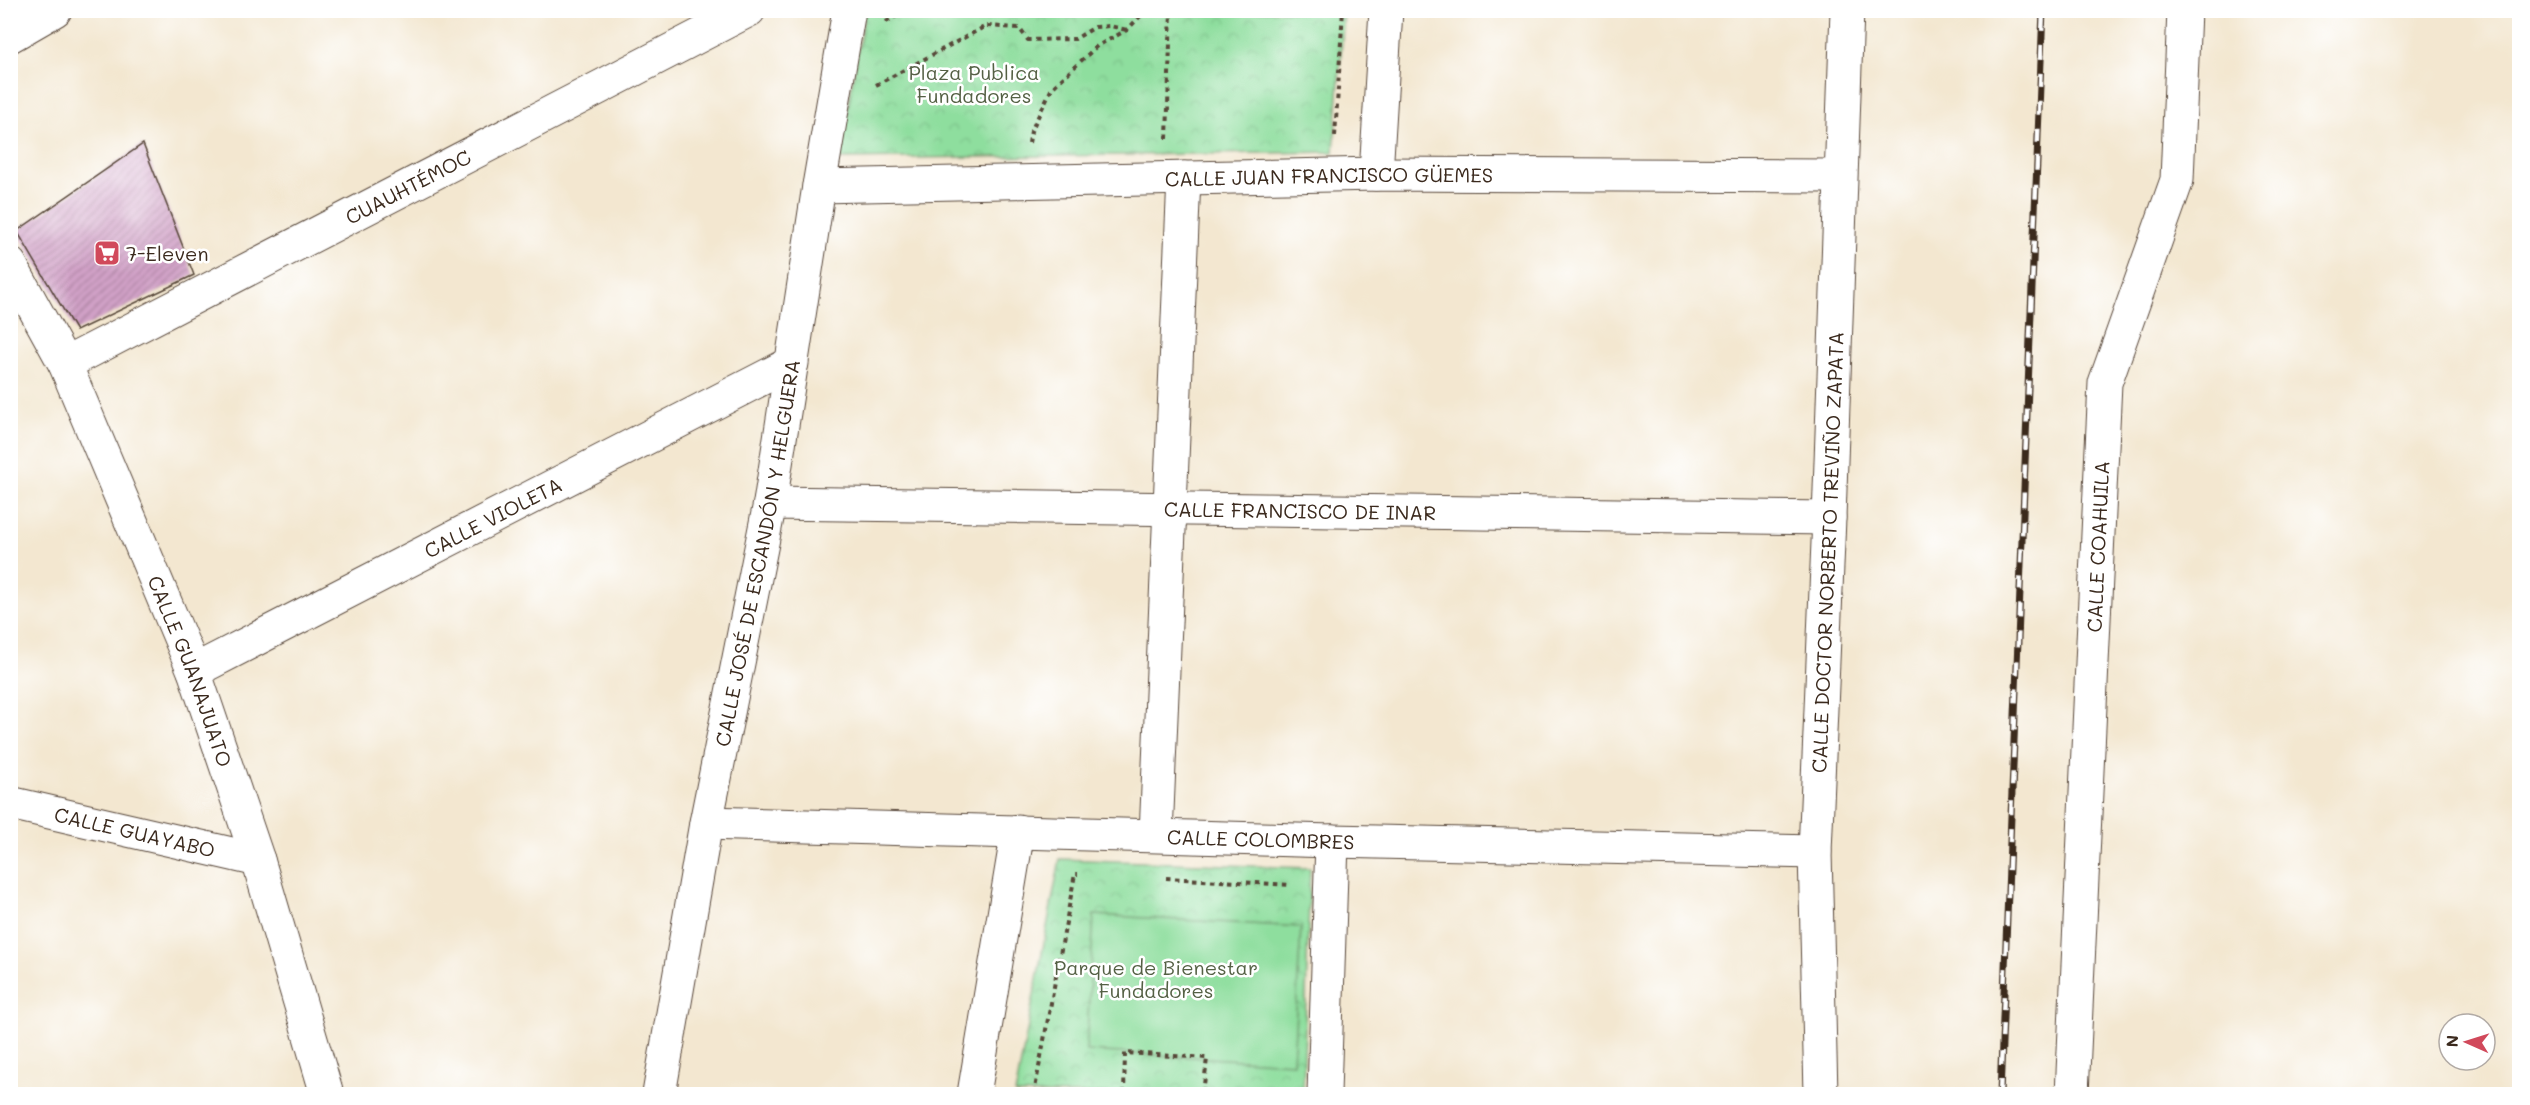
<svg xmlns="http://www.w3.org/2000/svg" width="2530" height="1105" font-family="Mali,sans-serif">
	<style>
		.park { fill: url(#park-crowns); stroke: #64845e; stroke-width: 1.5 }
		.garden { fill: #8ede9e; stroke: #64845e; stroke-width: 1.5 }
		.building { fill: url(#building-hatch) }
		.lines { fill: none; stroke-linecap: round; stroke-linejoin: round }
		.minor-casing { stroke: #574639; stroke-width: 35 }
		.tertiary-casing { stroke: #574639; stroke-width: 35 }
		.path { stroke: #574639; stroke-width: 4; stroke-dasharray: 4.5 4.5; stroke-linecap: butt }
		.minor { stroke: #fff; stroke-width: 33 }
		.tertiary { stroke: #fff; stroke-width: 33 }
		.rail-casing { stroke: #3b2a1e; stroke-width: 7 }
		.rail { stroke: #fff; stroke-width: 4.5; stroke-dasharray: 14; stroke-linecap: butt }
		.labels { text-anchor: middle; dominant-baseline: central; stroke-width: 5; stroke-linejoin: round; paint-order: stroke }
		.park-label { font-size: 20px; fill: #546044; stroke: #fff }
		.street-label { font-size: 20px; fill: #3b2a1e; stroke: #fff }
		.poi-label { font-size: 20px; fill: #3b2a1e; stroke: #fff; text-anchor: start }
	</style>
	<defs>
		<pattern id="park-crowns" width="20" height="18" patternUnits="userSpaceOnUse" patternTransform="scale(1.5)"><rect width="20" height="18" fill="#8ede9e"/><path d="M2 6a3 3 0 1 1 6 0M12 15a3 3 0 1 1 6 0" fill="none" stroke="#7bbf88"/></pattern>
		<pattern id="building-hatch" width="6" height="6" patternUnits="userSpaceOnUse" patternTransform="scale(1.5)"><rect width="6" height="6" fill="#d1a1c7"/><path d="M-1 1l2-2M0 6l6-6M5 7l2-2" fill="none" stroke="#ab83a1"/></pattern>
	</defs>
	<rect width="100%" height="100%" fill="#fff"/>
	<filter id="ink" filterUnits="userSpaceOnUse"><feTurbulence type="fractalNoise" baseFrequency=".0167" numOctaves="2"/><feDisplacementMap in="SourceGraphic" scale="12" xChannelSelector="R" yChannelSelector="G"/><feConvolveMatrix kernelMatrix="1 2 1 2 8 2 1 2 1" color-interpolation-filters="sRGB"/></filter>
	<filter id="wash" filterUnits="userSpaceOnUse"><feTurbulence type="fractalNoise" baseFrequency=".008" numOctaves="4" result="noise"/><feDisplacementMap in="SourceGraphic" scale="24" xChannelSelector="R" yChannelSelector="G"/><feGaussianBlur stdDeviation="1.35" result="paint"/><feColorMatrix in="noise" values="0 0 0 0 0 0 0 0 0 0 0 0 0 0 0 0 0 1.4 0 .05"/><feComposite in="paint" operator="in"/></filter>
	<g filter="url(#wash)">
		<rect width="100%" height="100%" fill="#f3e7d0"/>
		<!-- park -->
		<g class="park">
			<path d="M865,11H1344L1334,152L839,159Z"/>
			<path d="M1060,859L1310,868L1303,1094H1015Z"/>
		</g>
		<!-- garden -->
		<path class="garden" d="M1094,915L1301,927L1293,1063L1086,1051Z"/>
		<g id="blocks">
			<!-- building -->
			<path class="building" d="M143,144L194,275L76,331L17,231Z"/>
		</g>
	</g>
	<g filter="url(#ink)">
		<use href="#blocks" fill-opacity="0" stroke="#574639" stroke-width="1.5"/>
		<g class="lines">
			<!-- minor casing -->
			<g class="minor-casing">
				<g id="minor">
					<path d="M10,36L55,10"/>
					<path d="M1376,174L1386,10"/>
					<path id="s1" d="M819,186L1376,174L1839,176"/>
					<path id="s2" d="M770,503L1829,518"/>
					<path id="s3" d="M194,671L792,363"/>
					<path id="s4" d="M10,803L258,860"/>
					<path id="s5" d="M706,823L1332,841L1815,852"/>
					<path d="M1156,835L1184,178"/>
					<path id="s6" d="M659,1094L706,823L770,503L819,186L849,10"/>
					<path d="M974,1094L1018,831"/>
					<path d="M1324,1094L1332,841"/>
					<path id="s7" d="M2072,1094L2105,383L2177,180L2184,10"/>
				</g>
			</g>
			<!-- tertiary casing -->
			<g class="tertiary-casing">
				<g id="tertiary">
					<path id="s8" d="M10,264L65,364L194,671L258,860L327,1094"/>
					<path id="s9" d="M65,364L749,10"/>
					<path id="s10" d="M1821,1094L1815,852L1829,518L1847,10"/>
				</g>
			</g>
			<!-- path -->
			<g class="path">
				<path d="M886,22L907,10"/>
				<path d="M876,85L986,26L1019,28L1028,40L1075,39L1095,27L1110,26L1127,30"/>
				<path d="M1335,136L1343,10"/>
				<path d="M1167,139L1171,10"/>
				<path d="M1029,143L1031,131L1052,88L1097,46L1127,30L1146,10"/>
				<path d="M1166,878L1291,885"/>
				<path d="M1034,1094L1075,874H1078"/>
				<path d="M1124,1094L1125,1053L1207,1058L1203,1094"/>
			</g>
			<!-- minor -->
			<use href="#minor" class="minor"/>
			<!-- tertiary -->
			<use href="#tertiary" class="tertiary"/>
			<!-- rail casing -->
			<g class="rail-casing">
				<path id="rail" d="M2000,1094L2043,10"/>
			</g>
			<!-- rail -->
			<use href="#rail" class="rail"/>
		</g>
	</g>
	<!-- icons -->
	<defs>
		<g id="supermarket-square" transform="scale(1.35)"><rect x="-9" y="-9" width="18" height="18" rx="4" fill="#d1495b" stroke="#fff"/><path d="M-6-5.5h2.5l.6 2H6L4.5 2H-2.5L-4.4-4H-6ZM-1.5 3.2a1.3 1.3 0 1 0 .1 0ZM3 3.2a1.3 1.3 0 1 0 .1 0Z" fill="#fff"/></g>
	</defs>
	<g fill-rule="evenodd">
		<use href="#supermarket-square" x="107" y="253"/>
	</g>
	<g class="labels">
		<!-- park labels -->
		<g class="park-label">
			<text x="974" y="72">Plaza Publica<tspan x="974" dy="23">Fundadores</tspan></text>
			<text x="1156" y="967">Parque de Bienestar<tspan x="1156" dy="23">Fundadores</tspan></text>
		</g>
		<!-- street labels -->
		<g class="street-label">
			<text stroke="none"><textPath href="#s1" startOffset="510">CALLE JUAN FRANCISCO GÜEMES</textPath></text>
			<text stroke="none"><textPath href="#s9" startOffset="386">CUAUHTÉMOC</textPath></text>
			<text stroke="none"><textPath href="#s2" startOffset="530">CALLE FRANCISCO DE INAR</textPath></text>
			<text stroke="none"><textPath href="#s3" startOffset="336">CALLE VIOLETA</textPath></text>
			<text stroke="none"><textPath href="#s7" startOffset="548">CALLE COAHUILA</textPath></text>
			<text stroke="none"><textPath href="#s10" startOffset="542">CALLE DOCTOR NORBERTO TREVIÑO ZAPATA</textPath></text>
			<text stroke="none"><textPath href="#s6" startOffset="550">CALLE JOSÉ DE ESCANDÓN Y HELGUERA</textPath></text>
			<text stroke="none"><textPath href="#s8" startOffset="446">CALLE GUANAJUATO</textPath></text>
			<text stroke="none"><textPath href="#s4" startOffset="128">CALLE GUAYABO</textPath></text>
			<text stroke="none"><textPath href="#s5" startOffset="555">CALLE COLOMBRES</textPath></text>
		</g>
		<!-- poi labels -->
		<g class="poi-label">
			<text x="126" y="253">7-Eleven</text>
		</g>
	</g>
	<!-- margin -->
	<rect width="2530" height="1105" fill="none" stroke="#fff" stroke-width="36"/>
	<!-- north arrow -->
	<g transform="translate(2467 1042) rotate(273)"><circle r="28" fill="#ffffff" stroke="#b1aaa5" stroke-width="1.5"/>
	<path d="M0-4.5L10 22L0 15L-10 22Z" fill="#d1495b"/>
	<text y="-9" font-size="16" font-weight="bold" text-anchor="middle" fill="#3b2a1e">N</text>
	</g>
</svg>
